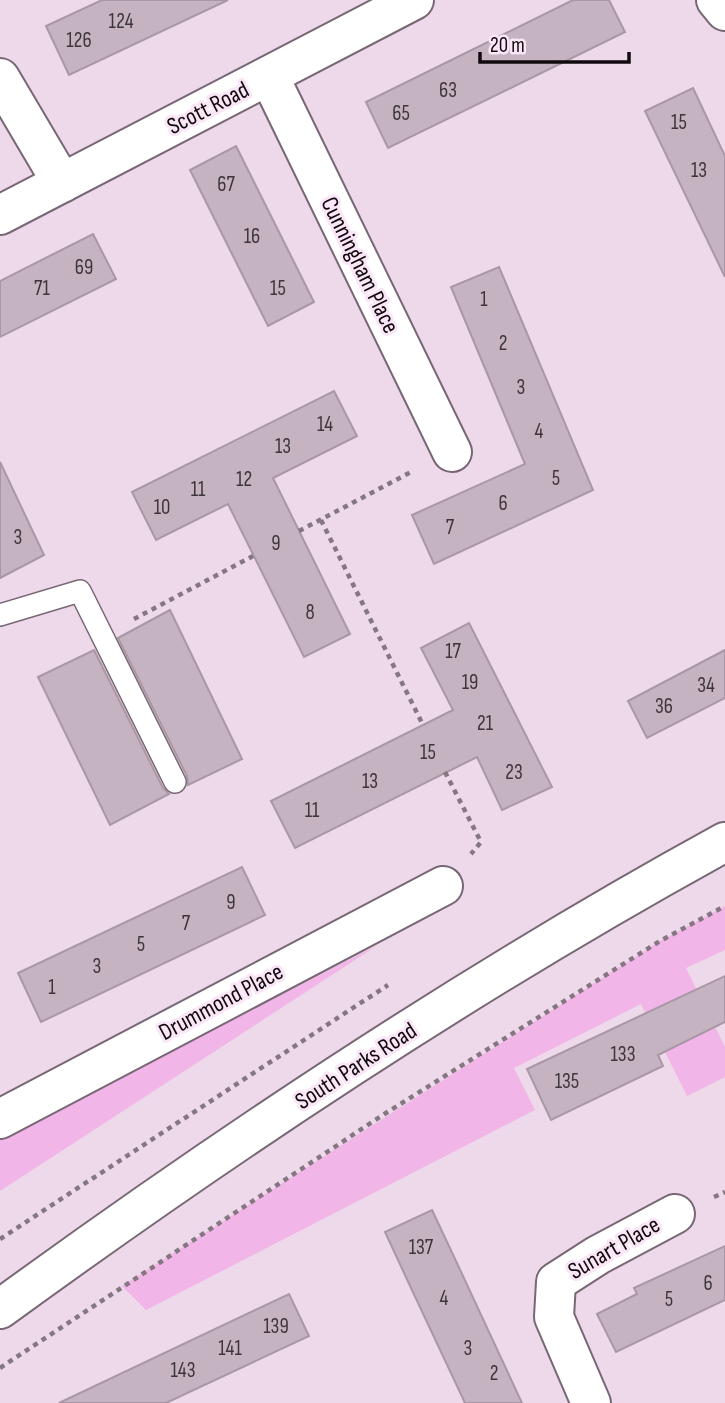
<svg xmlns="http://www.w3.org/2000/svg" width="725" height="1403" font-family="'Sofia Sans Condensed',sans-serif">
	<style>
		.green { fill: #f2b5e8 }
		.building { fill: #c5b3c2; stroke: #a997a5; stroke-width: 2 }
		.lines { fill: none; stroke-linecap: round; stroke-linejoin: round }
		.service-casing { stroke: #786775; stroke-width: 24 }
		.minor-casing { stroke: #786775; stroke-width: 42 }
		.tertiary-casing { stroke: #786775; stroke-width: 42 }
		.path { stroke: #847781; stroke-width: 4.5; stroke-dasharray: 5 5; stroke-linecap: butt }
		.service { stroke: #fff; stroke-width: 21 }
		.minor { stroke: #fff; stroke-width: 38 }
		.tertiary { stroke: #fff; stroke-width: 38 }
		.labels { text-anchor: middle; dominant-baseline: central; stroke-width: 6; stroke-linejoin: round; paint-order: stroke }
		.number-label { font-size: 21px; fill: #3d343c }
		.street-label { font-size: 24px; fill: #100a0f; stroke: #fae6f6 }
	</style>
	<rect width="100%" height="100%" fill="#edd9e9"/>
	<!-- green -->
	<g class="green">
		<path d="M725,906V950L686,968L725,1047V1077L687,1096L641,1004L514,1068L535,1110L146,1310L122,1286L660,941Z"/>
		<path d="M378,945L0,1191V1139Z"/>
	</g>
	<!-- building -->
	<g class="building">
		<path d="M102,0H228L69,75L46,26Z"/>
		<path d="M573,0H609L625,32L388,148L366,102Z"/>
		<path d="M693,88L725,156V277L645,111Z"/>
		<path d="M236,146L314,302L268,326L190,170Z"/>
		<path d="M93,234L116,279L0,337V281Z"/>
		<path d="M499,267L593,490L434,564L412,515L525,464L451,287Z"/>
		<path d="M334,391L357,436L273,478L350,634L304,657L228,504L156,540L132,492Z"/>
		<path d="M0,462L44,555L0,578Z"/>
		<path d="M170,610L242,759L188,785L187,776L118,638Z"/>
		<path d="M469,623L552,787L502,810L477,757L295,848L271,801L453,710L421,648Z"/>
		<path d="M94,650L163,788L169,794L110,825L38,677Z"/>
		<path d="M725,650V698L647,738L628,701Z"/>
		<path d="M242,867L265,915L41,1022L18,973Z"/>
		<path d="M725,976V1022L658,1055L663,1066L551,1120L527,1069Z"/>
		<path d="M432,1210L456,1261L522,1403H465L411,1288L385,1232Z"/>
		<path d="M725,1246V1300L616,1352L597,1314L637,1294L634,1288Z"/>
		<path d="M289,1294L309,1336L166,1403H59Z"/>
	</g>
	<g class="lines">
		<!-- service casing -->
		<g class="service-casing">
			<path id="service" d="M0,615L80,591L175,782"/>
		</g>
		<!-- minor casing -->
		<g class="minor-casing">
			<g id="minor">
				<path d="M716,0L725,11"/>
				<path d="M269,76L452,452"/>
				<path d="M0,78L62,183"/>
				<path d="M0,215L414,0"/>
				<path d="M0,1119L443,886"/>
				<path d="M591,1403L554,1317L556,1282L598,1255L675,1214"/>
			</g>
		</g>
		<!-- tertiary casing -->
		<g class="tertiary-casing">
			<path id="tertiary" d="M0,1309C232,1140 473,980 725,842"/>
		</g>
		<!-- path -->
		<g class="path">
			<path d="M321,520L423,725"/>
			<path d="M299,531L413,471"/>
			<path d="M134,619L253,556"/>
			<path d="M445,772L481,842L471,854"/>
			<path d="M714,1197L725,1192"/>
			<path d="M0,1239L388,985"/>
			<path d="M0,1368L386,1113L660,941L725,906"/>
		</g>
		<!-- service -->
		<use href="#service" class="service"/>
		<!-- minor -->
		<use href="#minor" class="minor"/>
		<!-- tertiary -->
		<use href="#tertiary" class="tertiary"/>
	</g>
	<g class="labels">
		<!-- number labels -->
		<g class="number-label">
			<text x="121" y="21">124</text>
			<text x="79" y="40">126</text>
			<text x="448" y="90">63</text>
			<text x="401" y="113">65</text>
			<text x="679" y="122">15</text>
			<text x="699" y="170">13</text>
			<text x="226" y="184">67</text>
			<text x="252" y="236">16</text>
			<text x="84" y="267">69</text>
			<text x="42" y="288">71</text>
			<text x="278" y="288">15</text>
			<text x="484" y="299">1</text>
			<text x="503" y="343">2</text>
			<text x="521" y="387">3</text>
			<text x="325" y="424">14</text>
			<text x="539" y="431">4</text>
			<text x="283" y="446">13</text>
			<text x="556" y="478">5</text>
			<text x="244" y="479">12</text>
			<text x="198" y="489">11</text>
			<text x="503" y="503">6</text>
			<text x="162" y="507">10</text>
			<text x="450" y="527">7</text>
			<text x="18" y="537">3</text>
			<text x="276" y="543">9</text>
			<text x="310" y="612">8</text>
			<text x="453" y="651">17</text>
			<text x="470" y="682">19</text>
			<text x="706" y="685">34</text>
			<text x="664" y="706">36</text>
			<text x="485" y="723">21</text>
			<text x="428" y="752">15</text>
			<text x="514" y="772">23</text>
			<text x="370" y="781">13</text>
			<text x="312" y="810">11</text>
			<text x="231" y="902">9</text>
			<text x="186" y="923">7</text>
			<text x="141" y="944">5</text>
			<text x="97" y="966">3</text>
			<text x="52" y="987">1</text>
			<text x="623" y="1054">133</text>
			<text x="567" y="1081">135</text>
			<text x="421" y="1247">137</text>
			<text x="708" y="1283">6</text>
			<text x="444" y="1298">4</text>
			<text x="669" y="1299">5</text>
			<text x="276" y="1326">139</text>
			<text x="230" y="1348">141</text>
			<text x="468" y="1348">3</text>
			<text x="183" y="1370">143</text>
			<text x="494" y="1373">2</text>
		</g>
		<!-- street labels -->
		<g class="street-label">
			<text transform="translate(208 108) rotate(-27)">Scott Road</text>
			<text transform="translate(360 265) rotate(64)">Cunningham Place</text>
			<text transform="translate(221 1002) rotate(-28)">Drummond Place</text>
			<text transform="translate(356 1066) rotate(-33)">South Parks Road</text>
			<text transform="translate(614 1248) rotate(-30)">Sunart Place</text>
		</g>
	</g>
	<!-- scale -->
	<path d="M480 52v10h149v-10" fill="none" stroke="#100a0f" stroke-width="3.5"/>
	<text x="490" y="52" font-size="21" fill="#100a0f" stroke="#fae6f6" stroke-width="5" paint-order="stroke">20 m</text>
</svg>
